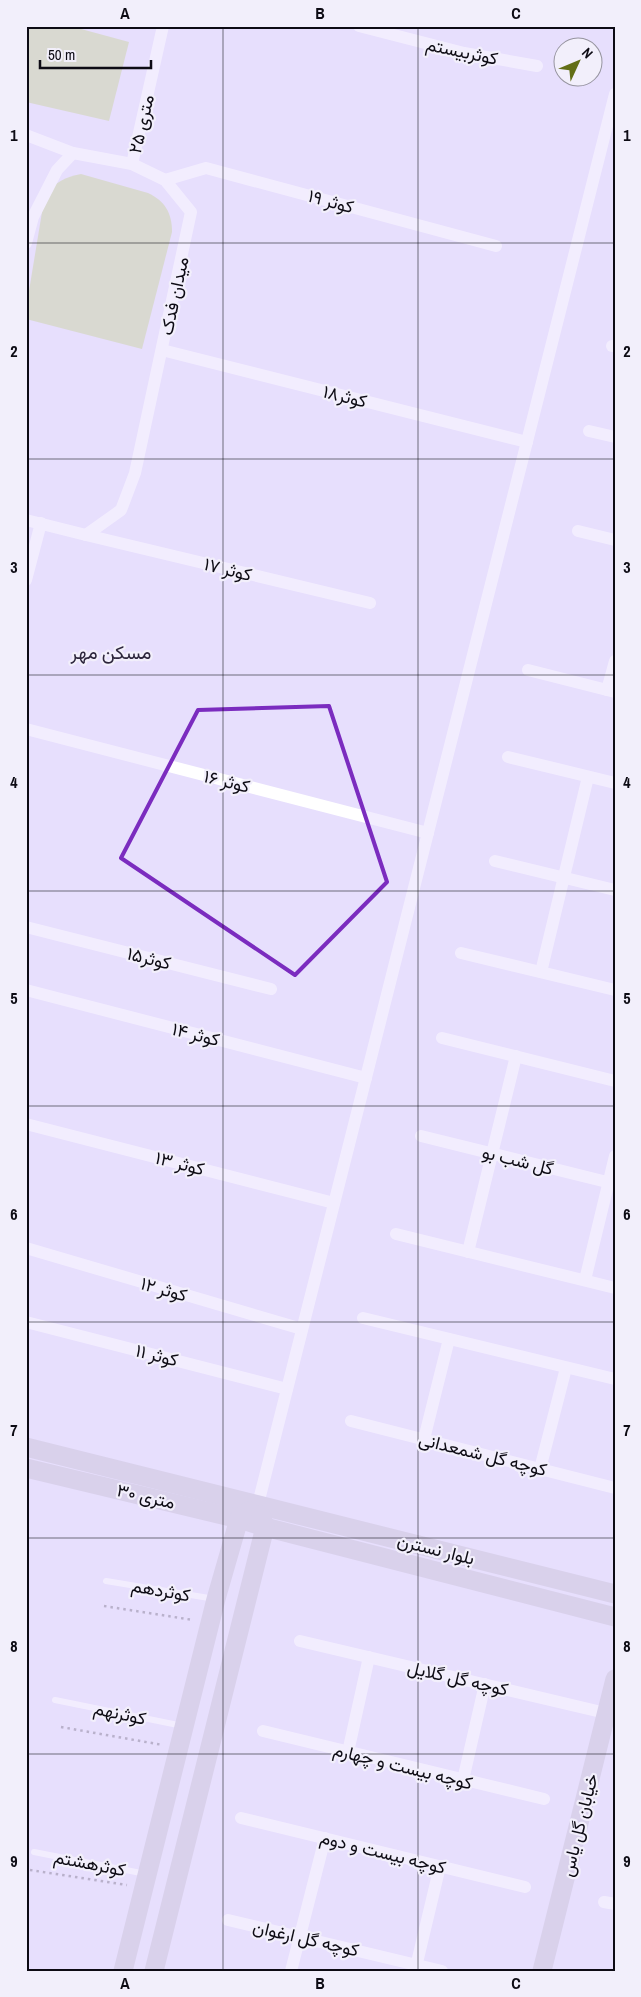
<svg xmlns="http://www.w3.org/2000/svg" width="641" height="1997" font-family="'Archivo Narrow',Vazirmatn,sans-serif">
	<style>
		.green { fill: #c8d39c }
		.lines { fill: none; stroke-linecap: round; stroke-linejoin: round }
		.path { stroke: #807b8f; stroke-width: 2.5; stroke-dasharray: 2.5 4; stroke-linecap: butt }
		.lane { stroke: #fff; stroke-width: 6 }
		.street { stroke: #fff; stroke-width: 12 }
		.secondary { stroke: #c7c1d6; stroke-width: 19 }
		.marked { fill: none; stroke: #7b2cbf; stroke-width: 4; stroke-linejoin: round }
		.grid { fill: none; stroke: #0d0b14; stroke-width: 1; stroke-opacity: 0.55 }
		.labels { text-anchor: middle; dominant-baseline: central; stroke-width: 4.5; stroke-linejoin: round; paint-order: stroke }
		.street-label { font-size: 18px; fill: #0d0b14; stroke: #f2effb }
		.neighbourhood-label { font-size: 19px; fill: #2d263c; stroke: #f2effb }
		.neatline { fill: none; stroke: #0d0b14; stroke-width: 2 }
		.grid-label { font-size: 16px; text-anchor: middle; font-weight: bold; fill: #0d0b14 }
	</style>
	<rect width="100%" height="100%" fill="#e7dffd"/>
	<!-- green -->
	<g class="green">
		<path d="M26,26H70L129,42L109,121L26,102Z"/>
		<path d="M81,174L148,193C165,201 172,213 172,232L142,349L26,319V309L45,194C56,182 65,177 81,174Z"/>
	</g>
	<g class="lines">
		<!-- path -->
		<g class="path">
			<path d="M104,1606L193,1620"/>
			<path d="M61,1727L163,1745"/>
			<path d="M30,1870L127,1885"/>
		</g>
		<!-- lane -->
		<g class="lane">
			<path d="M106,1581L215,1599"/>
			<path d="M55,1700L183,1726"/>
			<path d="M34,1852L146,1874"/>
		</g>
		<!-- street -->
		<g class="street">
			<path d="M359,26L464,53L537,66"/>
			<path d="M26,135L73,153"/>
			<path d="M132,164L163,26"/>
			<path d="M165,180L206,168L496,246"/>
			<path d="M26,243L33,217L57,170L73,153L132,164L165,180L191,212L135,473L121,510L86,535L26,520"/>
			<path d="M612,346H615"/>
			<path d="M162,350L527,442"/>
			<path d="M589,431L615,437"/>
			<path d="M578,531L615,540"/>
			<path d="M86,535L370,603"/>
			<path d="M26,580L41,523"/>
			<path d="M528,670L615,692"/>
			<path d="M607,690L615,661"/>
			<path d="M26,729L428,833"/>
			<path d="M508,757L615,783"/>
			<path d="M495,861L615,890"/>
			<path d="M26,927L271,989"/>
			<path d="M461,953L615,990"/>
			<path d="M541,972L588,777"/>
			<path d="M26,990L366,1078"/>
			<path d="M442,1038L615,1081"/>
			<path d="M26,1124L334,1203"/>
			<path d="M421,1136L615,1184"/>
			<path d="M396,1234L615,1288"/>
			<path d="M26,1248L302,1329"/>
			<path d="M468,1252L516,1056"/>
			<path d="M585,1280L615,1156"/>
			<path d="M363,1318L615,1379"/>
			<path d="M26,1322L287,1389"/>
			<path d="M351,1421L615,1488"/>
			<path d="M424,1439L449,1339"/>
			<path d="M540,1469L566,1368"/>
			<path d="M258,1504L615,94"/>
			<path d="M300,1641L614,1715"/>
			<path d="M263,1731L544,1799"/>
			<path d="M348,1752L369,1657"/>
			<path d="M463,1780L485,1684"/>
			<path d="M241,1818L525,1887"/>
			<path d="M604,1902L615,1904"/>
			<path d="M228,1920L442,1971"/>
			<path d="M291,1971L325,1838"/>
			<path d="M415,1971L440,1866"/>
		</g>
		<!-- secondary -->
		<g class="secondary">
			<path d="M26,1447L615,1594"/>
			<path d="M26,1468L239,1519L265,1527L615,1617"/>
			<path d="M123,1971L216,1599L239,1519L249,1511"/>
			<path d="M154,1971L265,1527L261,1515"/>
			<path d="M542,1971L615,1679"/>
		</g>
	</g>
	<!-- marked area -->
	<path d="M0 0H641V1997H0ZM329,706L387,882L295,975L121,858L198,710Z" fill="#e7dffd" fill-opacity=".55" fill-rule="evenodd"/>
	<path class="marked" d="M329,706L387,882L295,975L121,858L198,710Z"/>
	<!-- grid -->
	<path class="grid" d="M223,26V1971M418,26V1971M26,243H615M26,459H615M26,675H615M26,891H615M26,1106H615M26,1322H615M26,1538H615M26,1754H615"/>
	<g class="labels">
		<!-- street labels -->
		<g class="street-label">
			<text transform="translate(462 51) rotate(12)">کوثربیستم</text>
			<text transform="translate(141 124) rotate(-77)">۲۵ متری</text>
			<text transform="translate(331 201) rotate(15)">کوثر ۱۹</text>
			<text transform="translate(174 296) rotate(-78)">میدان فدک</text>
			<text transform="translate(345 396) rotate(14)">کوثر۱۸</text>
			<text transform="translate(228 569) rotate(14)">کوثر ۱۷</text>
			<text transform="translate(227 781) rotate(14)">کوثر ۱۶</text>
			<text transform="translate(149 958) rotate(14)">کوثر۱۵</text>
			<text transform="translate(196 1034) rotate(14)">کوثر ۱۴</text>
			<text transform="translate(518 1160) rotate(14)">گل شب بو</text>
			<text transform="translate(180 1163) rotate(14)">کوثر ۱۳</text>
			<text transform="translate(164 1289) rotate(16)">کوثر ۱۲</text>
			<text transform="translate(157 1355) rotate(14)">کوثر ۱۱</text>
			<text transform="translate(483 1454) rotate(14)">کوچه گل شمعدانی</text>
			<text transform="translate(146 1496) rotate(13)">۳۰ متری</text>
			<text transform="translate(436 1549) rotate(14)">بلوار نسترن</text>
			<text transform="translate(161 1590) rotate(10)">کوثردهم</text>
			<text transform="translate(458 1678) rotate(13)">کوچه گل گلایل</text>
			<text transform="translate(120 1713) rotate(12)">کوثرنهم</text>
			<text transform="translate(403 1766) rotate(14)">کوچه بیست و چهارم</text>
			<text transform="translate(579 1825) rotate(-76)">خیابان گل یاس</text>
			<text transform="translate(383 1852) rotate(14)">کوچه بیست و دوم</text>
			<text transform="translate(90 1863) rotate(11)">کوثرهشتم</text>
			<text transform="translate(306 1938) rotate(13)">کوچه گل ارغوان</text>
		</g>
		<!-- neighbourhood labels -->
		<g class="neighbourhood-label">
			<text x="111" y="652">مسکن مهر</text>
		</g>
	</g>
	<!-- border -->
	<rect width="641" height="1997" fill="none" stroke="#f2effb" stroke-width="55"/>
	<!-- north arrow -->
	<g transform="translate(578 62) rotate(46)"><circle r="24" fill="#f2effb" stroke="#96949f"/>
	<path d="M0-4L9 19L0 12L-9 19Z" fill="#636e17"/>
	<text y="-8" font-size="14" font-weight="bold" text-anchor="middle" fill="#0d0b14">N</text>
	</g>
	<!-- scale -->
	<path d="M40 60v8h111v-8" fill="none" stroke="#0d0b14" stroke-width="2.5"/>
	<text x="48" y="60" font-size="15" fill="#0d0b14" stroke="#f2effb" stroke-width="4" paint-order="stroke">50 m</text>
	<rect x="28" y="28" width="586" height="1942" class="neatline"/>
	<g class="grid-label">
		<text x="125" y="19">A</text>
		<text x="320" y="19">B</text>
		<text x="516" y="19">C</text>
		<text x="14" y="141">1</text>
		<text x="627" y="141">1</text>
		<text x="14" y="357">2</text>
		<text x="627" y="357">2</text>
		<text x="14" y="573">3</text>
		<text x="627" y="573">3</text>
		<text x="14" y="788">4</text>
		<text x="627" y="788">4</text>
		<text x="14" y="1004">5</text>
		<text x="627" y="1004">5</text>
		<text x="14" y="1220">6</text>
		<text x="627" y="1220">6</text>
		<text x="14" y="1436">7</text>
		<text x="627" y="1436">7</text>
		<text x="14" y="1652">8</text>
		<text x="627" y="1652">8</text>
		<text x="14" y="1867">9</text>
		<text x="627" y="1867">9</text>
		<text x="125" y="1989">A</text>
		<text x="320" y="1989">B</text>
		<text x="516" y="1989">C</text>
	</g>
</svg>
